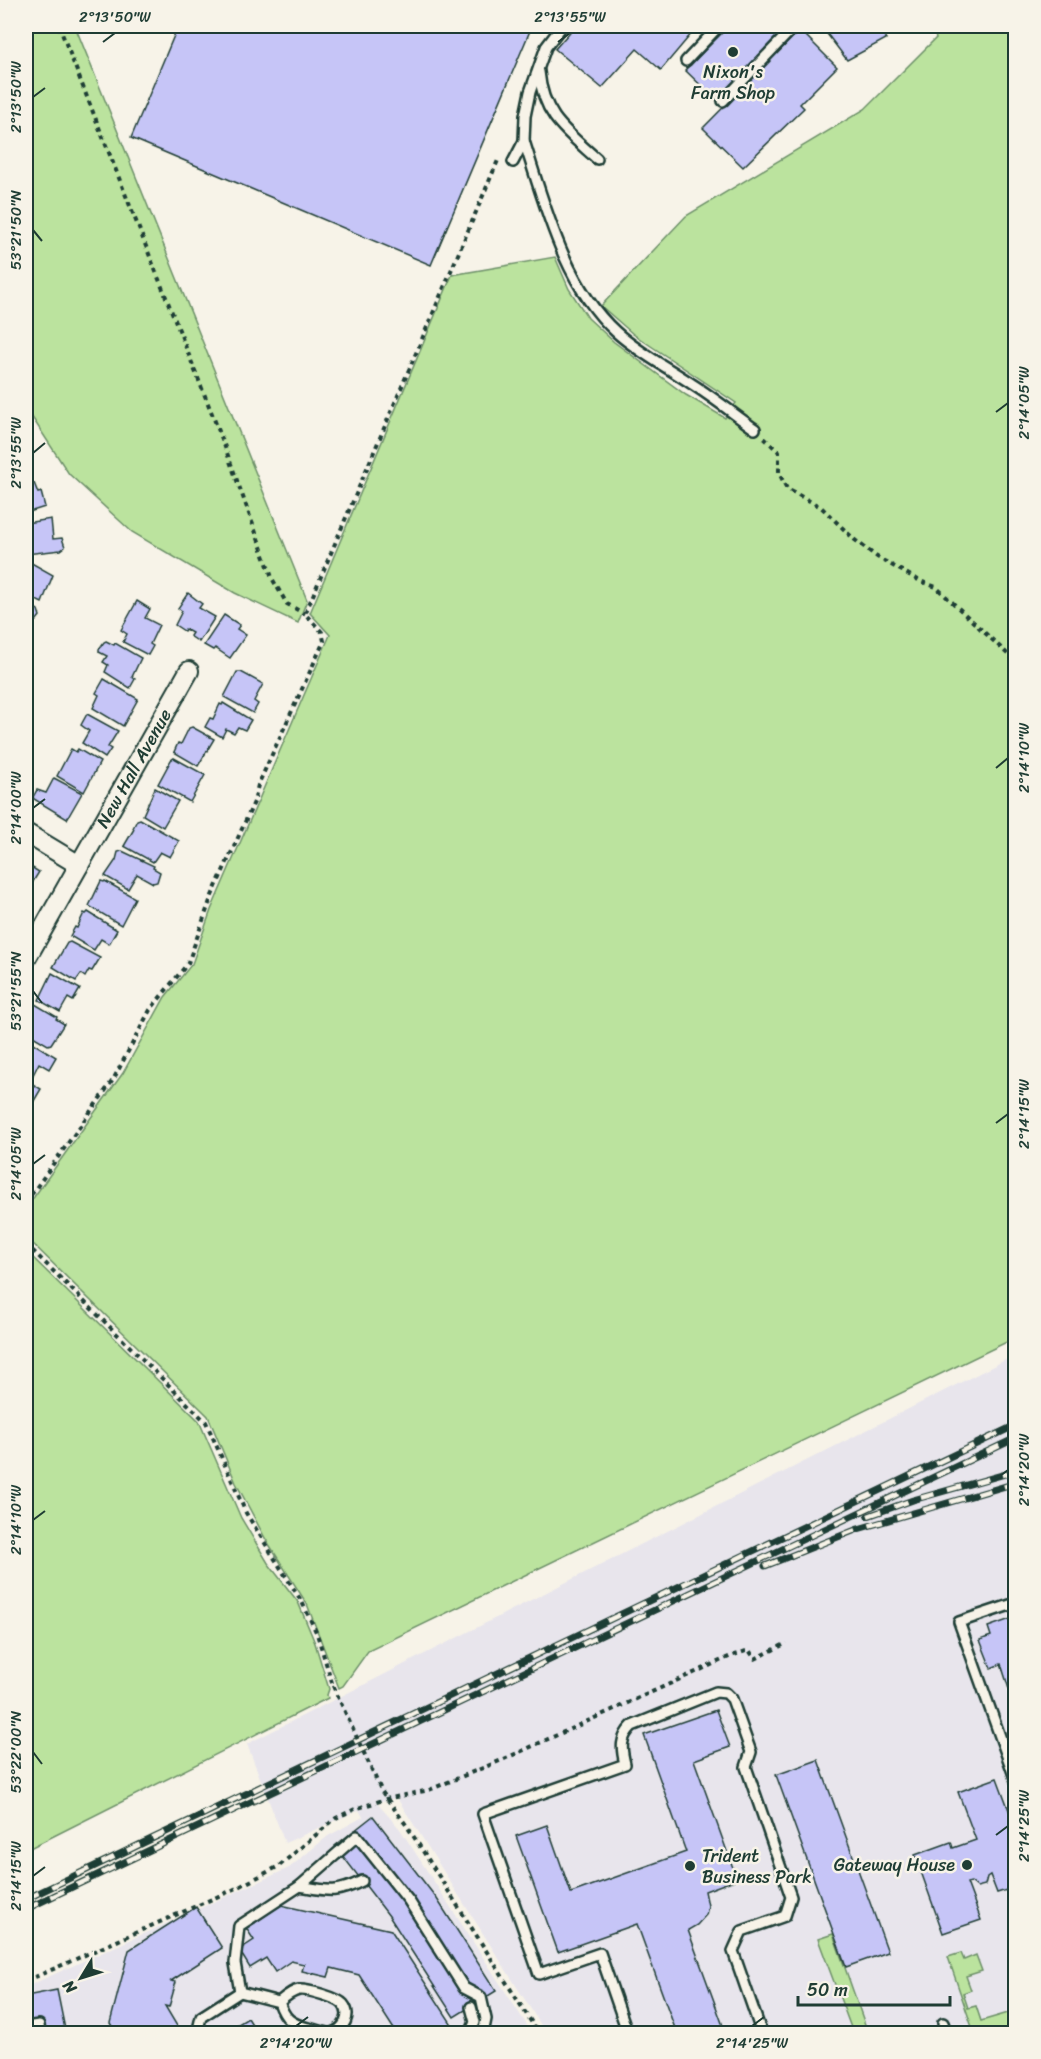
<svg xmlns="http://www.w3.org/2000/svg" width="1041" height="2059" font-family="Sriracha,sans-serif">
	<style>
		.built { fill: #e8e5ec }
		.green { fill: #bbe39e; stroke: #6d9069; stroke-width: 1.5 }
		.building { fill: #c6c5f7; stroke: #1f3d34; stroke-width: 1.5 }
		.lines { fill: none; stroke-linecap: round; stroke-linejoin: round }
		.lane-casing { stroke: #1f3d34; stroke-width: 14 }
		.street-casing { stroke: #1f3d34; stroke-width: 22 }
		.path { stroke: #1f3d34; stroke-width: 4; stroke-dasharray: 4.5 4.5; stroke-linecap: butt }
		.lane { stroke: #f7f3e8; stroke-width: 9 }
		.street { stroke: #f7f3e8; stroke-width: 18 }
		.rail-casing { stroke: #1f3d34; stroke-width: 7 }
		.rail { stroke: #f7f3e8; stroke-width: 4.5; stroke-dasharray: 14; stroke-linecap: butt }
		.path-bridge { stroke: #1f3d34; stroke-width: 4; stroke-dasharray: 4.5 4.5; stroke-linecap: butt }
		.ticks { fill: none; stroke: #1f3d34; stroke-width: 2 }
		.poi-dot { fill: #1f3d34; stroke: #f7f3e8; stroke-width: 2 }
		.labels { text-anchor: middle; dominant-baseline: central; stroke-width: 5; stroke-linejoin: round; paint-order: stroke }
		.poi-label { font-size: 18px; fill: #1f3d34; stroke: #f7f3e8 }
		.street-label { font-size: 18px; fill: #1f3d34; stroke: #f7f3e8 }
		.neatline { fill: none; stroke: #1f3d34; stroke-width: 2 }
		.ticks-label { font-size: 15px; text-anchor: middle; fill: #1f3d34 }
	</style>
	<rect width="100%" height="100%" fill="#f7f3e8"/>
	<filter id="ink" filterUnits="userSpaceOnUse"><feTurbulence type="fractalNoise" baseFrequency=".0167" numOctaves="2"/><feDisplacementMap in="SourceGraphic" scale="12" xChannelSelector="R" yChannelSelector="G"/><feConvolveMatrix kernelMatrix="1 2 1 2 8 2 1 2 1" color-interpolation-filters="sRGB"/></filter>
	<g filter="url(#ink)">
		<!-- built -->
		<path class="built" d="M1015,1355V2033H546L397,1798L376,1802L400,1829L532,2033H26V1987L289,1868L328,1836L363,1817L359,1810L285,1843L247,1744Z"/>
		<!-- green -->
		<g class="green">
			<path d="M26,26H75L307,600L298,623L235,593L132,532L69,474L26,408Z"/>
			<path d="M930,26H1015V1338L368,1651L343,1686L339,1688L307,1604L265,1538L236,1483L208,1416L26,1237V1208L123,1073L165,997L192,964L211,910L330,635L310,613L452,275L555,257L569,289L588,318L614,342L686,395L725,418L736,403L633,334L601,306L686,216L865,109L936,38Z"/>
			<path d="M26,1251L199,1421L241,1518L268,1563L298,1602L315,1643L329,1689L327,1695L328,1698L26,1850Z"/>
			<path d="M833,1934L868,2033H853L818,1939Z"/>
			<path d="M961,1953L964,1960L976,1955L982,1971L966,1976L971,1990L963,1993L968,2008L976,2006L981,2021L1015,2011V2026L1008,2033H974L948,1957Z"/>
		</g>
		<!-- building -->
		<g class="building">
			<path d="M178,26H532L431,265L131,138Z"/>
			<path d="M575,26H698L661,70L637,49L602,88L555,49Z"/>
			<path d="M729,26H773L781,34L716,100L685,70Z"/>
			<path d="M821,26H879L886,39L847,60Z"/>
			<path d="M800,30L837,67L800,104L804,108L743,167L703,128Z"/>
			<path d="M34,483L38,493L41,492L45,507L26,513V487Z"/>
			<path d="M51,519L53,539L62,538L65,547L61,550L26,554V523Z"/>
			<path d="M26,561H28L53,575L42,603L26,595Z"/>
			<path d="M188,593L202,604L199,608L215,617L199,642L190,636L192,633L185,629L184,631L175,625L182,611L178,608Z"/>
			<path d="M137,601L150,609L145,618L159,625L150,644L153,646L148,655L123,642L127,634L121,630Z"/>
			<path d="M26,602L38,610L40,616L36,621L29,620L26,627Z"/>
			<path d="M224,615L240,625L237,629L246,635L230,658L215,648L213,650L204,645Z"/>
			<path d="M106,641L114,645L115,643L141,658L132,677L135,679L130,688L105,672L108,665L103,662L107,656L99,652V649L104,642Z"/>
			<path d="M237,672H241L263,684L254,701L258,704L253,713L224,697Z"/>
			<path d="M104,679L138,699L123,726L93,708L99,695L96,693Z"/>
			<path d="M223,703L251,720L245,730L238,727L234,733L226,729L222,737L205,727L210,718L213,719L220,704L222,705Z"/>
			<path d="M87,714L118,731L108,747L111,749L105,758L82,743L89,731L81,725Z"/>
			<path d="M192,727L214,739L198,766L174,752L178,743L181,744L189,728Z"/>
			<path d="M71,749L76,752L78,749L100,762L84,792L57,776Z"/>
			<path d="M174,758L205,775L190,802L158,784L171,760Z"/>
			<path d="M54,778L82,793L67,819L34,799L33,797L37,790L46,793Z"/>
			<path d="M155,788L178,801L163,827L143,815Z"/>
			<path d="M140,819L179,841L170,857L160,852L153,862L124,846L134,829L133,828L137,820Z"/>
			<path d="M122,851L154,866L153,868L160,872L157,882L153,883L137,874L128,889L105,876L116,860L118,852Z"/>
			<path d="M26,864L39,872L29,888L31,889L26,899Z"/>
			<path d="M101,881L104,882L105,881L135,898L121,925L89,906Z"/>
			<path d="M88,912L117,930L109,944L101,939L94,950L70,936L75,927L77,928L84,913L86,914Z"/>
			<path d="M70,942L100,958L92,971L89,970L85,977L81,974L76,981L53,967L67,943Z"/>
			<path d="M52,973L80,989L73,1001L68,998L60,1012L39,1000Z"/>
			<path d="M32,1004H35L57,1017L56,1019L64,1024L51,1044L48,1045L26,1032V1020Z"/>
			<path d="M26,1039L56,1057L49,1069L39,1063L32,1077L26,1073Z"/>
			<path d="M26,1080L41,1089L31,1106L26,1103Z"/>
			<path d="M1016,1617V1687L1009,1689L1001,1664L991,1668L980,1640L991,1636L988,1627Z"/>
			<path d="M716,1710L730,1747L694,1760L737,1879L705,1891L708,1906L706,1915L697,1925L688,1930L726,2034H677L637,1924L558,1952L516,1836L547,1825L571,1893L686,1852L644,1735Z"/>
			<path d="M818,1760L888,1952L846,1967L776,1775Z"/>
			<path d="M997,1778L1016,1829V1887L997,1893L990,1875L987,1877L985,1885L977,1887L971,1882L967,1883L981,1920L943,1933L915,1855L951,1842L953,1848L976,1840L958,1792Z"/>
			<path d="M373,1816L437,1899L496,1991L454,2017L389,1916L335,1846Z"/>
			<path d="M281,1905L391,1930L453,2026L442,2034H397L359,1975L331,1968L328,1977L302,1971L304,1964L291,1961L275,1972L266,1958L250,1968L239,1950L254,1940L246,1928Z"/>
			<path d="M196,1907L222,1948L171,1981L176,1982L169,2007L165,2006L180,2031L176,2034H117L110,2023L129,1950Z"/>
			<path d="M57,1990L66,2034H26V1996Z"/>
			<path d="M248,2018L258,2034H222Z"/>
		</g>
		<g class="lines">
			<!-- lane casing -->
			<g class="lane-casing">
				<g id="lane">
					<path d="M686,61L719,26"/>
					<path d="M539,72C543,116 566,131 597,159"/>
					<path d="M723,101L795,26"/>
					<path d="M524,141C545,206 565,286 616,332C639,353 667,367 692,384C714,398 734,414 755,429"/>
					<path d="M513,162L524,141L525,116L530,92L546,47L562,26"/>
					<path d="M1016,1603L959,1622L1016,1781"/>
					<path d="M300,1886C328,1891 336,1894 362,1881"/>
					<path d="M240,1992L279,2002C285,1997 292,1991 299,1990C307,1989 338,1998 343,2004C352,2015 344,2030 331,2033C325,2034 315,2029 308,2028C290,2023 285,2019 279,2002"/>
					<path d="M943,2023L947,2034"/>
					<path d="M26,2027L39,2025L40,2034"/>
					<path d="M197,2034L201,2017L240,1992L235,1963L239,1926L300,1886L357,1836L409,1901L464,1988L481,1997L486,2019L483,2034"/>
					<path d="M470,2034L475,2022L471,2007"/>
					<path d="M628,2034L600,1953L539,1974L483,1814L625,1764C621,1748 620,1738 632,1726L716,1692L726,1693L732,1699L751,1752L746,1767L791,1897L785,1916L742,1931L733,1951L762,2034"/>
				</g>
			</g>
			<!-- street casing -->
			<g class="street-casing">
				<g id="street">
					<path d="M26,833L79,865"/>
					<path id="s1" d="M26,959L189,671"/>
				</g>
			</g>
			<!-- path -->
			<g class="path">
				<path d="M59,26L222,439L273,580L287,604L305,614"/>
				<path d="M764,438L779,452V473L787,489L821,507L855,540L877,557L920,581L936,587L1016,662"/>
				<path d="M26,1202L113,1080L150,1010L188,963L211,898L254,802L258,785L324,641L322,632L305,614L499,158"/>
				<path d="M26,1244L206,1422L246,1513L302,1602L317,1634L333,1686"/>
				<path d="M382,1792L407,1826L539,2034"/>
				<path d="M26,1981L237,1888L279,1866L336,1818L355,1809L386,1799L429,1790L502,1760L731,1656L749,1650L755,1659L787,1643"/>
			</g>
			<!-- lane -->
			<use href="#lane" class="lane"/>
			<!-- street -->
			<use href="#street" class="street"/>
			<!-- rail casing -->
			<g class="rail-casing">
				<g id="rail">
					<path d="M868,1516L913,1500L1016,1471"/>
					<path d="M765,1566L858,1529L1016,1483"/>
					<path d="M26,1899L1016,1425"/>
					<path d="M26,1909L1016,1438"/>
				</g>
			</g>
			<!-- rail -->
			<use href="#rail" class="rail"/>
			<!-- path-bridge -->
			<path class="path-bridge" d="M333,1686L382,1792"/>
		</g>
	</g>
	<!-- ticks -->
	<path class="ticks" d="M103,42L115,33M558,42L570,33M33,97L45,88M33,230L42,241M996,412L1008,403M33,453L45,443M996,768L1008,758M33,808L45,799M33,991L42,1003M996,1123L1008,1114M33,1164L45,1155M996,1479L1008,1470M33,1520L45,1511M33,1752L42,1764M996,1835L1008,1826M33,1876L45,1867M296,2026L308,2017M752,2026L764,2017"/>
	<!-- markers -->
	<g class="poi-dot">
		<circle cx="733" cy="52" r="6"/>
		<circle cx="967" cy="1865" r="6"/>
		<circle cx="690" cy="1866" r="6"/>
	</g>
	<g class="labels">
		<!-- poi labels -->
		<g class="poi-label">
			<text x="733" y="72">Nixon's<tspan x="733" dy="21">Farm Shop</tspan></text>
			<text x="702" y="1856" text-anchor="start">Trident<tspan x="702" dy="21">Business Park</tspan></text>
			<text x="955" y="1865" text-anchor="end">Gateway House</text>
		</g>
		<!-- street labels -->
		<g class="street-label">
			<text stroke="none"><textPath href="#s1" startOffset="219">New Hall Avenue</textPath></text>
		</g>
	</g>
	<!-- margin -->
	<rect width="1041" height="2059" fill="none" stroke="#f7f3e8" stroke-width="66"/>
	<!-- north arrow -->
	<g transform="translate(81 1978) rotate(232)" stroke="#f7f3e8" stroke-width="4.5" paint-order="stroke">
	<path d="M0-4.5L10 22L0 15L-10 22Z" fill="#1f3d34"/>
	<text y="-9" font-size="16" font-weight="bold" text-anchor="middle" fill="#1f3d34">N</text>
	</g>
	<!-- scale -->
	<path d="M798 1996v9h152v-9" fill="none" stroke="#1f3d34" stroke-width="3"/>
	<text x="807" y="1996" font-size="18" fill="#1f3d34" stroke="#f7f3e8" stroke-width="4.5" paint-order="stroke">50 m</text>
	<rect x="33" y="33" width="975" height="1993" class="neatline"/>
	<g class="ticks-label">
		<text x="115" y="22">2°13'50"W</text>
		<text x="570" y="22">2°13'55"W</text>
		<text transform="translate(16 97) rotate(-90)" y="5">2°13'50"W</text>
		<text transform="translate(16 230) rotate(-90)" y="5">53°21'50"N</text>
		<text transform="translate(1024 403) rotate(-90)" y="5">2°14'05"W</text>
		<text transform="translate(16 453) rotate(-90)" y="5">2°13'55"W</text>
		<text transform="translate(1024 758) rotate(-90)" y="5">2°14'10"W</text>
		<text transform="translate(16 808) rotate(-90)" y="5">2°14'00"W</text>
		<text transform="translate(16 991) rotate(-90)" y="5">53°21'55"N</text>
		<text transform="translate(1024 1114) rotate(-90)" y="5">2°14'15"W</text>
		<text transform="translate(16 1164) rotate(-90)" y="5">2°14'05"W</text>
		<text transform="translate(1024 1470) rotate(-90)" y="5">2°14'20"W</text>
		<text transform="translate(16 1520) rotate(-90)" y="5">2°14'10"W</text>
		<text transform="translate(16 1752) rotate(-90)" y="5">53°22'00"N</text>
		<text transform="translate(1024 1826) rotate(-90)" y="5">2°14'25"W</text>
		<text transform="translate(16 1876) rotate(-90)" y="5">2°14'15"W</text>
		<text x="296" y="2048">2°14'20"W</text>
		<text x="752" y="2048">2°14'25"W</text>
	</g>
</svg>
